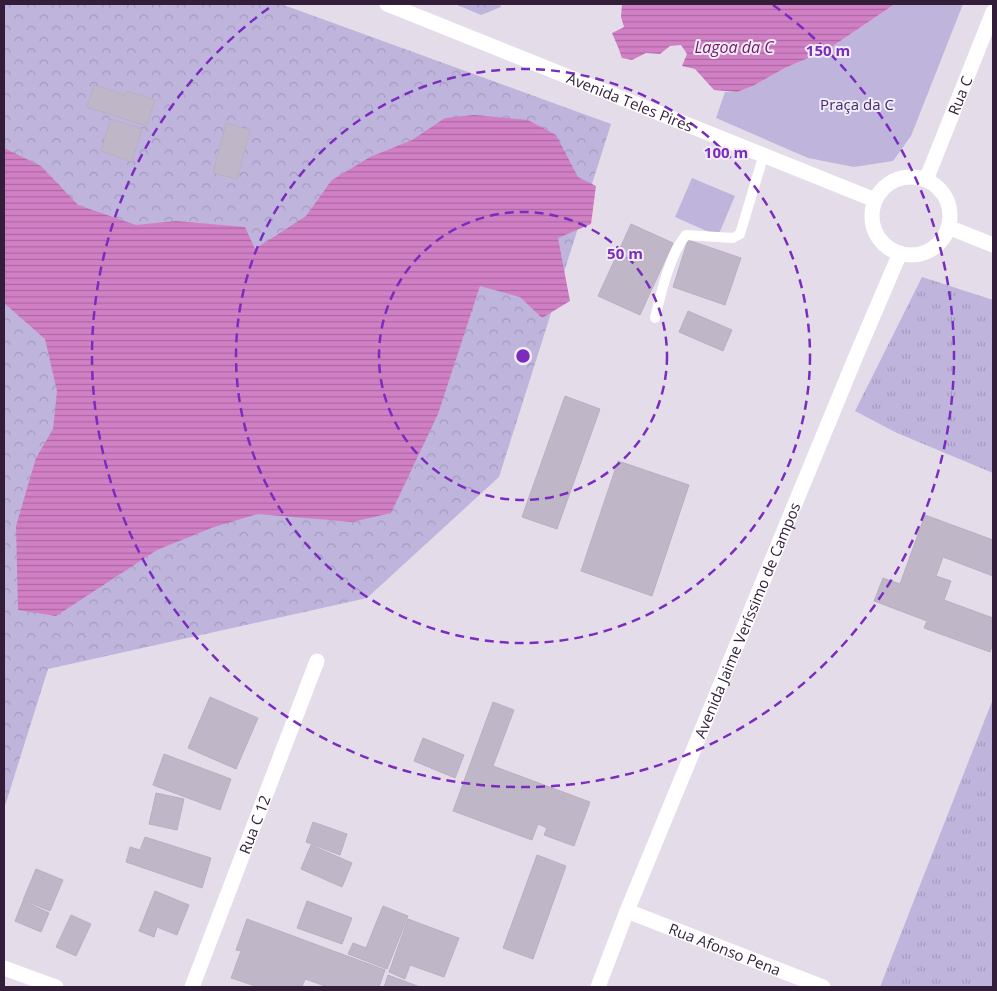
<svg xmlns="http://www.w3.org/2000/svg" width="997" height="991" font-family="'Open Sans',sans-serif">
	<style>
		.grass { fill: url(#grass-tufts) }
		.forest { fill: url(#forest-crowns) }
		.green { fill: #bfb4dc }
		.water { fill: url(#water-rules) }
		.building { fill: #bfb6c7; stroke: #bbafc3 }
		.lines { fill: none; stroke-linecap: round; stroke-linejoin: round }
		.lane { stroke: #fff; stroke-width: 10 }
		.street { stroke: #fff; stroke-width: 15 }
		.secondary { stroke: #fff; stroke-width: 15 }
		.ring { fill: none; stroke: #7b2cbf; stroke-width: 2.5; stroke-dasharray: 9 6 }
		.labels { text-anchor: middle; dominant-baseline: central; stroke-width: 4; stroke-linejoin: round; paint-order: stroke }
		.street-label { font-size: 15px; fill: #321e39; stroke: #f1edf6 }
		.park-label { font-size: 15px; fill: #442771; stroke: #f1edf6 }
		.water-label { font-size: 16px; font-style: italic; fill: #761666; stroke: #f1edf6 }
		.centre { fill: #7b2cbf; stroke: #f1edf6; stroke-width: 2.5 }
		.ring-label { font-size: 15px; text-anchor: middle; font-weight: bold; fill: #7b2cbf; stroke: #f1edf6; stroke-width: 4; stroke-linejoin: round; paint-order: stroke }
	</style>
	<defs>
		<pattern id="grass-tufts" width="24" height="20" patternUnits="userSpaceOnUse" patternTransform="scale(1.25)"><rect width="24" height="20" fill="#bfb4dc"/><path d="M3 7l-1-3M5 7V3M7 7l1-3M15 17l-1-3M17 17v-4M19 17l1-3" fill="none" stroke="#a59abe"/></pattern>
		<pattern id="forest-crowns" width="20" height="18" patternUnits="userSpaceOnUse" patternTransform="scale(1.25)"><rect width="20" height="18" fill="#bfb4dc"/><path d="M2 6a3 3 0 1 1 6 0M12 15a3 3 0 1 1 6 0" fill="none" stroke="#a59abe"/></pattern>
		<pattern id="water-rules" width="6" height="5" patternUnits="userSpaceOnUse" patternTransform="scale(1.25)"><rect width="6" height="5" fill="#d280c6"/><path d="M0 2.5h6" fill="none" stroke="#ab68a2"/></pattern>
	</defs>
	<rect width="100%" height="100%" fill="#e4dce9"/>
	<!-- grass -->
	<g class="grass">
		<path d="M922,277L993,300V473L897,433L855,411Z"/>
		<path d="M993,699V987H880Z"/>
	</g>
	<!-- forest -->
	<g class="forest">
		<path d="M4,4H281L611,124L499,477L367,598L48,669L4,809Z"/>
		<path d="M455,4H500L501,7L481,15Z"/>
	</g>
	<!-- green -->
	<g class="green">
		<path d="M895,4H963L911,136L893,161L854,167L808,158L716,118L725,92H737L753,86L785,68L827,50Z"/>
		<path d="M692,178L735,196L718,236L675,217Z"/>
	</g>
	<!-- water -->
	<g class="water">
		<path d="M622,4H895L827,50L785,68L753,86L737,92L714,90L695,69L682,66L687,54L681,45L670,46L660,54L646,53L632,60L622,58L618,47L612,33L624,27L621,17Z"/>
		<path d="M474,115L528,120L556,135L578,177L596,186L591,224L558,238L570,301L542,318L520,297L480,286L438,414L391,513L352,522L258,514L214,527L157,550L56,616L18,610L16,526L36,458L53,429L57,391L45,339L4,303V148L41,166L78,205L136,225L176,221L245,227L255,249L306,216L332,180L370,157L412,140L445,118Z"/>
	</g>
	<!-- building -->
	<g class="building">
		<path d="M94,85L125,95L127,91L155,100L147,126L87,107Z"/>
		<path d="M111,119L142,129L132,162L101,151Z"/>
		<path d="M226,123L250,130L237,179L213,173Z"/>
		<path d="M631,224L673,243L640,315L598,296Z"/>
		<path d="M688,240L741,258L725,305L673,287Z"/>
		<path d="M688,311L732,330L723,351L679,332Z"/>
		<path d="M565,396L600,409L557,529L522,517Z"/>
		<path d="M618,461L689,485L652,596L581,571Z"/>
		<path d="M925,515L993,540V576L943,557L936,576L951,581L944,600L993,618V643L990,652L924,628L927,621L874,601L883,578L900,584Z"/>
		<path d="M210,697L258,718L236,769L188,748Z"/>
		<path d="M493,702L514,710L493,766L590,802L574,846L544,835L547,828L538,824L532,840L453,811Z"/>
		<path d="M423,738L464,755L455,778L414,761Z"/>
		<path d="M164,754L231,779L220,810L153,785Z"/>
		<path d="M156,793L184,799L177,830L149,824Z"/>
		<path d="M313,822L347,834L340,855L306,842Z"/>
		<path d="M145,837L211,858L202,888L126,862L130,847L140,850Z"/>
		<path d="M311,845L352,863L342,887L301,869Z"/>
		<path d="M537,855L566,866L533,959L503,948Z"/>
		<path d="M36,869L63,880L50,911L23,900Z"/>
		<path d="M155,891L189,905L177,935L157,927L154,937L139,931Z"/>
		<path d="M23,901L49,913L41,932L15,921Z"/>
		<path d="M307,901L352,918L342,944L297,928Z"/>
		<path d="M383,906L408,916L387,969L348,954L353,943L366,948Z"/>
		<path d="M71,915L91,924L76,956L56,947Z"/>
		<path d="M247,919L385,970L379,987H328L305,979L302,987H258L231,978L241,951L236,950Z"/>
		<path d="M408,919L459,938L444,977L410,965L405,979L389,972Z"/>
		<path d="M388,975L420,987H384Z"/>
	</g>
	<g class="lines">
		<!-- lane -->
		<path class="lane" d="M655,318C661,293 670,254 686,235L733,238L740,234L764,154"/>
		<!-- street -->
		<g class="street">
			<path id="s1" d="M387,4L875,200"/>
			<path d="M948,227L993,245"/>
			<path id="s2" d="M627,911L823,987"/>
			<path d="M4,968L56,987"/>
			<path id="s3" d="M192,987L317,661"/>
		</g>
		<!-- secondary -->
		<g class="secondary">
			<circle cx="911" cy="216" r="39"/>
			<path id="s4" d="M926,180L993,12"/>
			<path id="s5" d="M598,987L627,911L856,356L900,253"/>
		</g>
	</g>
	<!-- distance rings -->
	<g class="ring">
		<circle cx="523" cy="356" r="144"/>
		<circle cx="523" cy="356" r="287"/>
		<path d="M773 5A431 431 0 1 1 273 5"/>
	</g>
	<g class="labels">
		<!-- street labels -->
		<g class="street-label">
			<text stroke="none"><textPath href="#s4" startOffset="91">Rua C</textPath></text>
			<text stroke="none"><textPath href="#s1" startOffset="262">Avenida Teles Pires</textPath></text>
			<text stroke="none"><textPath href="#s5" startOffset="396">Avenida Jaime Veríssimo de Campos</textPath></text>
			<text stroke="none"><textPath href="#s3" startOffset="174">Rua C 12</textPath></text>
			<text stroke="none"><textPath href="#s2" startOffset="105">Rua Afonso Pena</textPath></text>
		</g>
		<!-- park labels -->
		<g class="park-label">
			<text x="857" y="104">Praça da C</text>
		</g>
		<!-- water labels -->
		<g class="water-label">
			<text x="734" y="47">Lagoa da C</text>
		</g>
	</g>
	<circle cx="523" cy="356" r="8" class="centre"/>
	<g class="ring-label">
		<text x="828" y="56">150 m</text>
		<text x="726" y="158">100 m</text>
		<text x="625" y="259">50 m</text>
	</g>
	<!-- border -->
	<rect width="997" height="991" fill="none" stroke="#321e39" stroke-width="10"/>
</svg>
